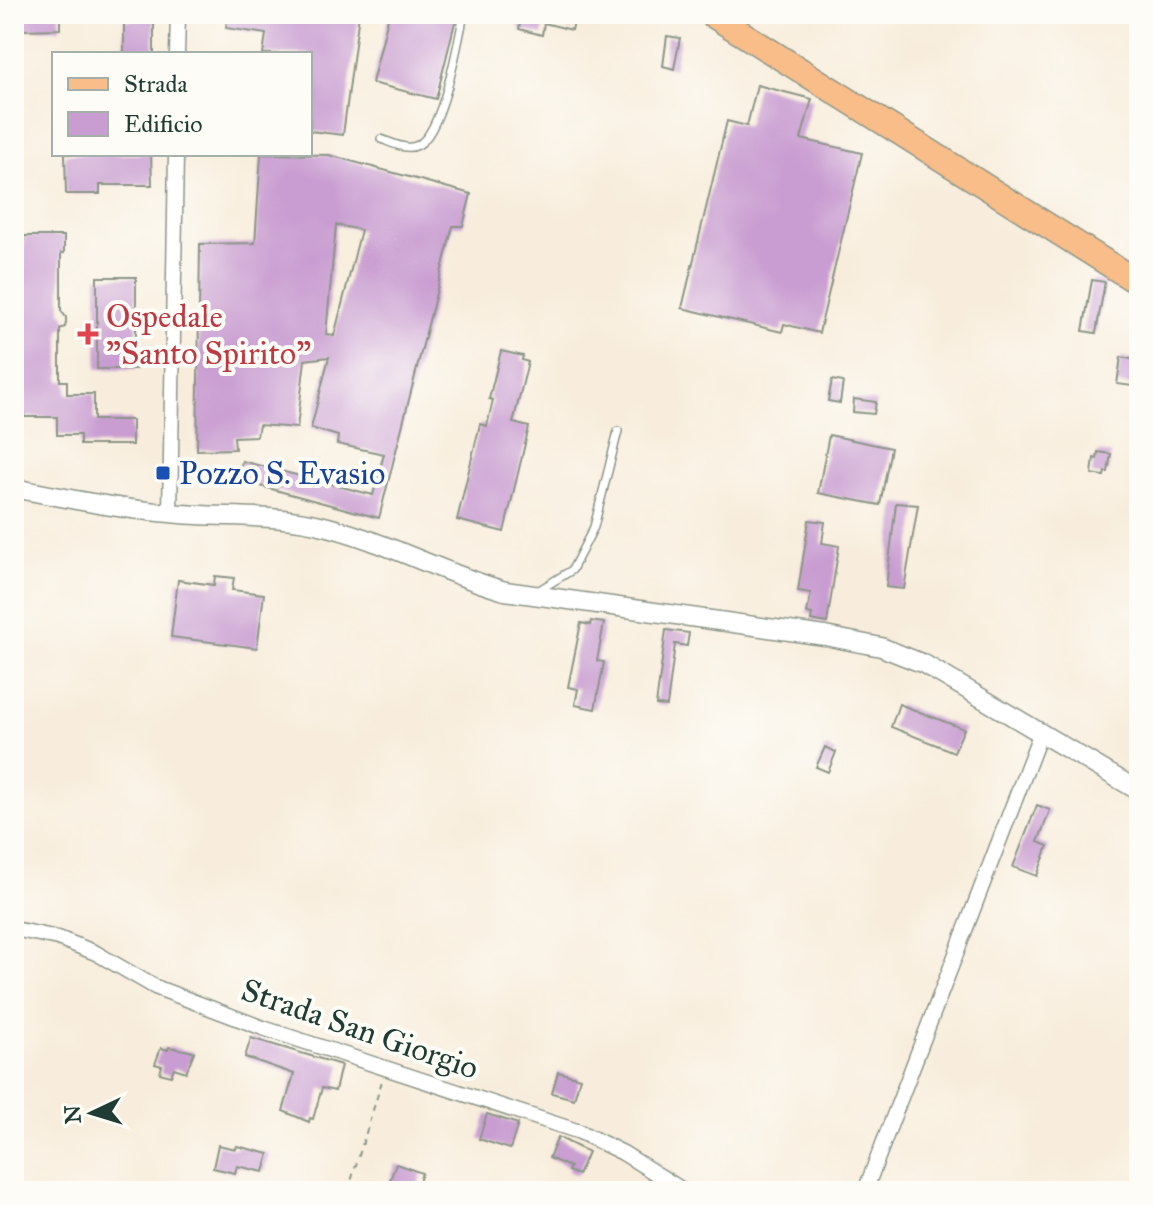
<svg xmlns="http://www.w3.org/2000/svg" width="1153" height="1205" font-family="'IM FELL Great Primer',serif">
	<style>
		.building { fill: #c99dd1; fill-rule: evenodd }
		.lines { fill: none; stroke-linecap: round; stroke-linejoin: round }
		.service-casing { stroke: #8c9588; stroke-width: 10 }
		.minor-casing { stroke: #8c9588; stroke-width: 17 }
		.tertiary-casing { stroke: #8c9588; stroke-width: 21 }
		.primary-casing { stroke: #8c9588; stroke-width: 27 }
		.path { stroke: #8c9588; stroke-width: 2; stroke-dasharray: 6 6; stroke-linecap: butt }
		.service { stroke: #fff; stroke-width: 7 }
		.minor { stroke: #fff; stroke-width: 14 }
		.tertiary { stroke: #fff; stroke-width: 18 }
		.primary { stroke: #f8bd89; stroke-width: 24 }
		.health-dot { fill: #e0444e; stroke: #fdfcf7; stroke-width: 3 }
		.transit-dot { fill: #1a4fb4; stroke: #fdfcf7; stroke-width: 3 }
		.labels { text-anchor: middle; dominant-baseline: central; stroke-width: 8; stroke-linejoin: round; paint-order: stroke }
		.health-label { font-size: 32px; fill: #be3a42; stroke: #fdfcf7; text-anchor: start }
		.transit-label { font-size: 32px; fill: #164399; stroke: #fdfcf7; text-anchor: start }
		.street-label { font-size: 32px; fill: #1f3d34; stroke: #fdfcf7 }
	</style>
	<rect width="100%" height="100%" fill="#fdfcf7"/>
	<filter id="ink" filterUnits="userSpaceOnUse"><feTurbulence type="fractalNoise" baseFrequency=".0125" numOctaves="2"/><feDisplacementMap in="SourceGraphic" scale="16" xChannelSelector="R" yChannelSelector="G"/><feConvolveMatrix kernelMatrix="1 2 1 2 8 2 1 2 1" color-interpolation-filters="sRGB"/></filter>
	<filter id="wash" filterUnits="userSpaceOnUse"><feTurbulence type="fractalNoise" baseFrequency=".006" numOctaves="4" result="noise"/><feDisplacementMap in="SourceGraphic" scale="32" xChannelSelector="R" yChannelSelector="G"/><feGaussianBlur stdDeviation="1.8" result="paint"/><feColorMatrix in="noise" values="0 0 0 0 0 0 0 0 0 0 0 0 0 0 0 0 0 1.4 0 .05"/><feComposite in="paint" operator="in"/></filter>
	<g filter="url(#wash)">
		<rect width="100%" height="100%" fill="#f8eddc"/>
		<g id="blocks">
			<!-- building -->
			<g class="building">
				<path d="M29,14H60V29L22,30V17L29,16Z"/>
				<path d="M228,14H359L343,135L310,131V54H263L266,34L226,28Z"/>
				<path d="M389,14H457L436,99L372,83Z"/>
				<path d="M522,14H576L572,30L544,23L542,35L519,29Z"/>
				<rect x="124" y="20" width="30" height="34"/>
				<path d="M667,36L680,38L674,69L663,66Z"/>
				<path d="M757,85L812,99L801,139L862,153L819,333L784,324L782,332L682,308L727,121L747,126Z"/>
				<path d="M65,154H151L152,185H100V194H66Z"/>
				<path d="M261,154L329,155L471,194L463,226H453L379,518L238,480L242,461L373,495L384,454L337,444L338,436L311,428L329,357L305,360L297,428L259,425L257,436L234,437L235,449L197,450L200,244L255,243ZM336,225L361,230L334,336L326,334Z"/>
				<path d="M24,236H64V253H61V311L66,317V323L65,327L60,329V381H67V394H94V420H132V445H80V435H57V417H24Z"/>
				<rect x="97" y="277" width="39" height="92"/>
				<path d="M1092,280L1105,282L1096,333L1083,331Z"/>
				<path d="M501,351L523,356L522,360L528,362L513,423L529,427L504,532L457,520L480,424L487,426L493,400L489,399Z"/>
				<path d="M1121,357L1136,360L1132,386L1117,384Z"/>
				<path d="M832,380L843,382L840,403L828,401Z"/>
				<path d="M854,399L876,402L874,414L853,412Z"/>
				<path d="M829,435L891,448L880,505L818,493Z"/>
				<path d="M1098,452L1111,454L1108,472H1105L1104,476L1092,474L1094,458L1097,459Z"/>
				<path d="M896,503L918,505L904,589L886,587Z"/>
				<path d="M809,520L825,522L822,543L839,546L827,623L811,620L812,614L807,613L811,593L798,591Z"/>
				<path d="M215,576L234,578L232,590L264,594L257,648L171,637L178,580L214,585Z"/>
				<path d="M591,621L604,623L597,661L604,662L595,709L575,705L578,689L568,687L581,623L590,625Z"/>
				<path d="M666,630L689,633L687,646L675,644L667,706L656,705Z"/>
				<path d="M899,704L964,729L954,752L891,727Z"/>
				<path d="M825,747L836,752L828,772L816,767Z"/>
				<path d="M1037,805L1050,810L1038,842L1048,846L1037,876L1013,867Z"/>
				<path d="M251,1038L341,1065L335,1091L322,1088L313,1119L310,1118L309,1122L283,1111L294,1074L245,1057Z"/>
				<path d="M169,1047L194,1052L186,1072L174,1068L171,1076L160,1073L162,1066L155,1064L161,1048L168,1050Z"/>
				<path d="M558,1072L580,1078L574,1099L552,1093Z"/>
				<path d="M487,1114L518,1124L510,1149L479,1139Z"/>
				<path d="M558,1137L588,1152L578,1175L568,1171L570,1167L549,1158Z"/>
				<path d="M218,1145L236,1149L237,1146L269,1154L264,1172L237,1166L235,1173L213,1168Z"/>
				<path d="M396,1164L422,1173L416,1191H386Z"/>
			</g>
		</g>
	</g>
	<g filter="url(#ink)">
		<use href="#blocks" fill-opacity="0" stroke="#8c9588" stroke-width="2"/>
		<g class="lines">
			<!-- service casing -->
			<g class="service-casing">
				<g id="service">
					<path d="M381,139C392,143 407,151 418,145C443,132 458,42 464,14"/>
					<path d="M536,592L572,570L594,527L618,431"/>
				</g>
			</g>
			<!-- minor casing -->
			<g class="minor-casing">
				<g id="minor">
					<path d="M177,54L178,14"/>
					<path d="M170,513L176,154"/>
					<path d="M14,929L58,938L96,953L155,987L263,1028L580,1132L623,1153L684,1191"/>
					<path d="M865,1191L1041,732"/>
				</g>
			</g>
			<!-- tertiary casing -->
			<g class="tertiary-casing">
				<path id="tertiary" d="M14,488C66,498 117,509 170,513C218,518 269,514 316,524C382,539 441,573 505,591L825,636L881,647L924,664L1139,791"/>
			</g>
			<!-- primary casing -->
			<g class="primary-casing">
				<path id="primary" d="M711,14L1139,283"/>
			</g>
			<!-- path -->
			<path class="path" d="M348,1191L382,1081"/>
			<!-- service -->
			<use href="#service" class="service"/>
			<!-- minor -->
			<use href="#minor" class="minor"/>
			<!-- tertiary -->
			<use href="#tertiary" class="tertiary"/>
			<!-- primary -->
			<use href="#primary" class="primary"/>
		</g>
	</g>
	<!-- markers -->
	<path class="health-dot" d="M84 322h8v8h8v8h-8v8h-8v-8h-8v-8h8z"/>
	<rect class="transit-dot" x="155" y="465" width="16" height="16" rx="4"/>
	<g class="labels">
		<!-- health labels -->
		<g class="health-label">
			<text x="106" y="316">Ospedale<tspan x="106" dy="37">"Santo Spirito"</tspan></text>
		</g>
		<!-- transit labels -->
		<g class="transit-label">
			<text x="179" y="473">Pozzo S. Evasio</text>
		</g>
		<!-- street labels -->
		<g class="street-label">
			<text transform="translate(360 1029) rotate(19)">Strada San Giorgio</text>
		</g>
	</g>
	<!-- margin -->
	<rect width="1153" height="1205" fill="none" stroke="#fdfcf7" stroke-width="48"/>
	<!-- legend -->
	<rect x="52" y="52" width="260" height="104" fill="#fdfcf7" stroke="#a4b0a9" stroke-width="2"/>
	<rect x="68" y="78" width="40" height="12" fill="#f8bd89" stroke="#a4b0a9" stroke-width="2"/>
	<text x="124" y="92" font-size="24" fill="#1f3d34">Strada</text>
	<rect x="68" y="112" width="40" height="24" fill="#c99dd1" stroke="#a4b0a9" stroke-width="2"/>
	<text x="124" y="132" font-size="24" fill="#1f3d34">Edificio</text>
	<!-- north arrow -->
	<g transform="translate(92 1113) rotate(266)" stroke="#fdfcf7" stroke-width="6" paint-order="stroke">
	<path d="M0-6L14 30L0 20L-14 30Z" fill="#1f3d34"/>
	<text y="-12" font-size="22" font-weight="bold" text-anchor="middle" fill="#1f3d34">N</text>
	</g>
</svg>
